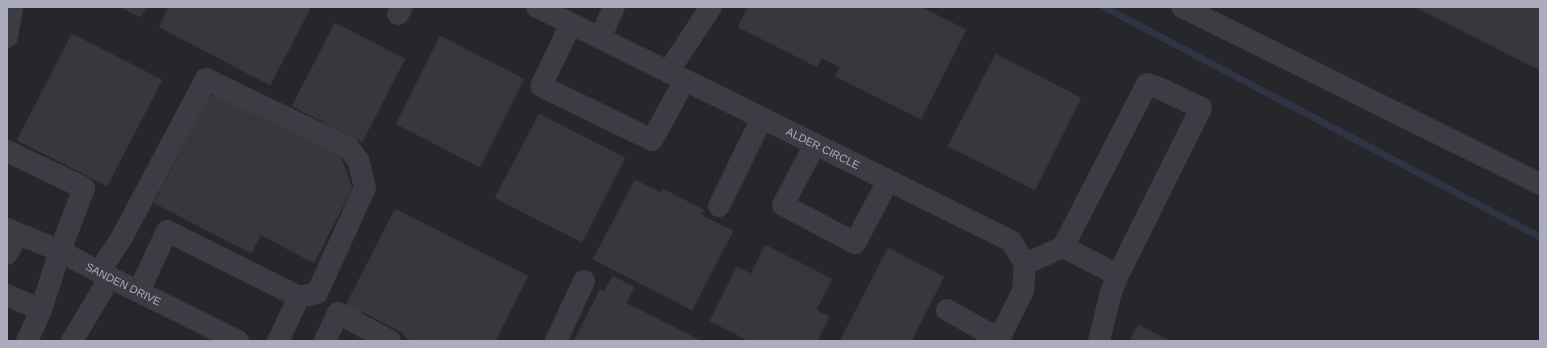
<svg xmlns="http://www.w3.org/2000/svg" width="1547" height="348" font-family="Arial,sans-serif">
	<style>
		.built { fill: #27262a }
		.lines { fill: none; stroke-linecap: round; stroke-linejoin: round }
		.stream { stroke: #2e3443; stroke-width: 7 }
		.building { fill: #38373c; stroke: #353439 }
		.minor { stroke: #3d3c44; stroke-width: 22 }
		.labels { text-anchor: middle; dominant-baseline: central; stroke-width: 3; stroke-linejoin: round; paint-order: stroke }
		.street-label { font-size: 11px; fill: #abacbd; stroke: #161518 }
	</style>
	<rect width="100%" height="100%" fill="#1b1a1d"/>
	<!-- built -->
	<rect class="built" x="7" y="7" width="1533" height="334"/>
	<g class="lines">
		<!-- stream -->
		<path class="stream" d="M1104,7L1540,237"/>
	</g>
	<!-- building -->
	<g class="building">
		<path d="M120,7H146L141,17Z"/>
		<path d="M169,7H311L270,85L159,27Z"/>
		<path d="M748,7H921L966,30L921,119L835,76L840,67L822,58L817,67L738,27Z"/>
		<path d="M1415,7H1540V70Z"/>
		<path d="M335,23L405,59L362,142L292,106Z"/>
		<path d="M72,34L162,80L107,186L17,140Z"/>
		<path d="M440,36L524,79L480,167L396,124Z"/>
		<path d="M996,54L1081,98L1035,190L948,146Z"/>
		<path d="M220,92L340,154L352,189L314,263L261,235L251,253L154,203L208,97Z"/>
		<path d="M539,114L625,158L582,242L495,198Z"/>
		<path d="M635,180L661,193L663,189L704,210L701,215L733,231L692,310L593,259Z"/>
		<path d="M395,209L528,276L495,341H413L405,337L403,333L363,312L359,314L345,307Z"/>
		<path d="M765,245L832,279L816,310L829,317L817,341H749L710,321L737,267L751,274Z"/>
		<path d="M888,248L944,277L911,341H840Z"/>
		<path d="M613,276L634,287L626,303L701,341H574L600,290L604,292Z"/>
		<path d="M1138,325L1170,341H1130Z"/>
	</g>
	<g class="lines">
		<!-- minor -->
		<g class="minor">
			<path id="s1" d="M537,7L1011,241L1025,264L1023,291L998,341"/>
			<path d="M1182,7L1540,184"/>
			<path d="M398,14L402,7"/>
			<path d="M571,24L541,86L652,140L685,80"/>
			<path d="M7,37L12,9L7,7"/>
			<path d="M600,38L614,7"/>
			<path d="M668,72L711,7"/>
			<path d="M815,144L783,205L855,243L888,181"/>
			<path d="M7,151L84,188L60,251L41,310L27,341"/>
			<path d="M719,206L762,118"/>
			<path id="s2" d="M7,229L60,251L99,272L238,341"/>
			<path d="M1063,247L1147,84L1159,88L1201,108L1118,275"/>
			<path d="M7,254L18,234"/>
			<path d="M1025,264L1063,247L1118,275L1111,292L1099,341"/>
			<path d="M99,272L121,239L206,79L349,148L359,162L365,188L317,293L299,297"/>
			<path d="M139,291L167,231L299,297L278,341"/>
			<path d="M7,295L41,310"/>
			<path d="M947,310L999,339"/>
			<path d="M72,341L110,277"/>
			<path d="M325,341L338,313L390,341"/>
			<path d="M556,341L584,281"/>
		</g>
	</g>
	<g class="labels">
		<!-- street labels -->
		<g class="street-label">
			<text stroke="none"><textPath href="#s1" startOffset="319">ALDER CIRCLE</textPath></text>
			<text stroke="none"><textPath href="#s2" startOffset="129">SANDEN DRIVE</textPath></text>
		</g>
	</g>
	<!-- border -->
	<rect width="1547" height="348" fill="none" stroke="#abacbd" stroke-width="16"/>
</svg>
